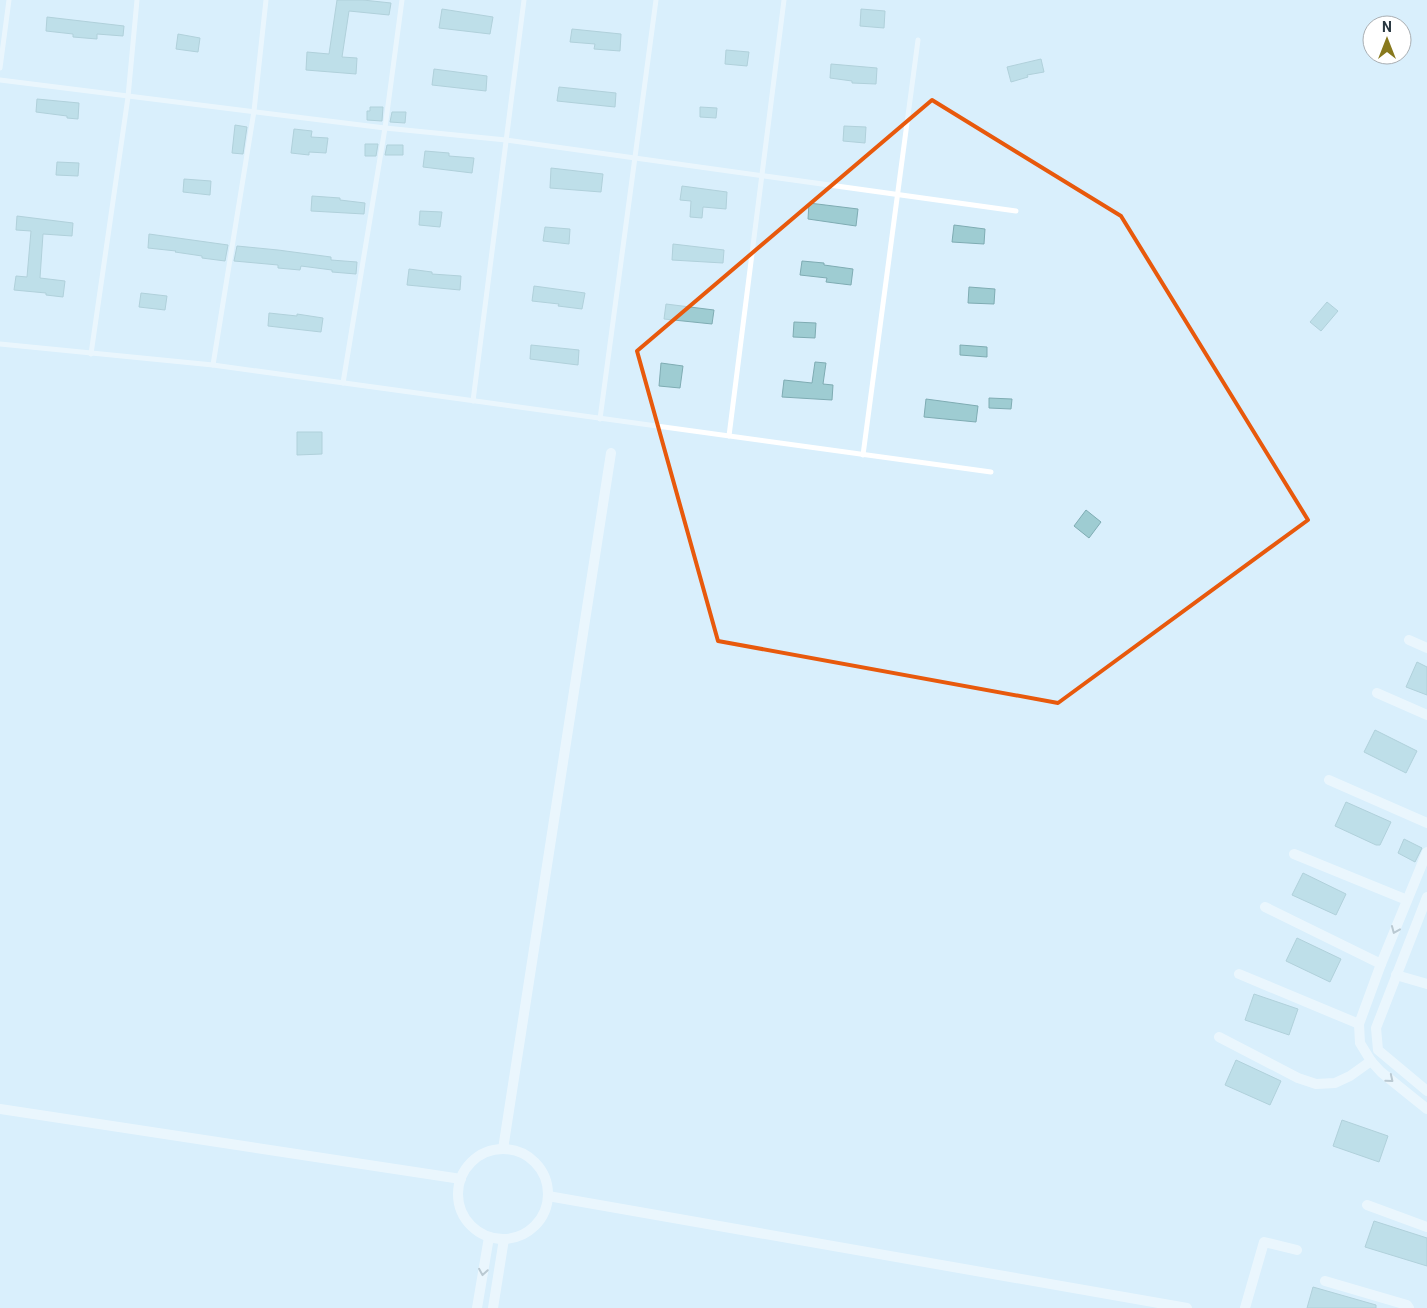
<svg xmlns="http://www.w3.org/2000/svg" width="1427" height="1308" font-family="Roboto,sans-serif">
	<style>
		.building { fill: #9eccd2; stroke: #7facb3 }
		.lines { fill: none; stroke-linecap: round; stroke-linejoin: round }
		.service { stroke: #fff; stroke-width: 5 }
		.minor { stroke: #fff; stroke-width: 10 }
		.oneway { stroke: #949ca0 }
		.marked { fill: none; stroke: #e8590c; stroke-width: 4; stroke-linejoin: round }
	</style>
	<rect width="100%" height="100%" fill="#d9effc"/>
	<!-- building -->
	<g class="building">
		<path d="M337,0H363L391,3L389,15L349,11L342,57L357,58L356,74L306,70L307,52L329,54Z"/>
		<path d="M442,9L493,17L490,34L439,28Z"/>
		<path d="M861,9L885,11L884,28L860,26Z"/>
		<path d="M47,17L124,26L123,36L97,34V39L73,37V34L46,31Z"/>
		<path d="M572,29L621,34L620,51L594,49L595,44L570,42Z"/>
		<path d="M178,34L200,38L198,52L176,49Z"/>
		<path d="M726,50L749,52L747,66L725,64Z"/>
		<path d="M1041,59L1044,72L1027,75L1028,77L1011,82L1007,67Z"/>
		<path d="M831,64L877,68L876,84L852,83V81L830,78Z"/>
		<path d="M434,69L487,76L486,91L432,85Z"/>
		<path d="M559,87L616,93L615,107L557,101Z"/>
		<path d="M37,99L79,103L78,119L67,118V116L36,112Z"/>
		<path d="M370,107H383L382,121L367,120V111H370Z"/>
		<path d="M700,107L717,108L716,118L700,117Z"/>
		<path d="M392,112H406L405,123L390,122Z"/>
		<path d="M235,125L247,127L243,154L232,153Z"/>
		<path d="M844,126L866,127L865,143L843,141Z"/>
		<path d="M294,129L312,131L311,137L328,138L326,153L309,152V155L291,153Z"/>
		<path d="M365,144H378L376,156H365Z"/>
		<path d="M387,145H403V155H385Z"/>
		<path d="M425,151L449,153V156L474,158L472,173L423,167Z"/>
		<path d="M57,162L79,163L78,176L56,175Z"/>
		<path d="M551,168L603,174L601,192L550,188Z"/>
		<path d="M184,179L211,181L210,195L183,192Z"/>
		<path d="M682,186L727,192L726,209L703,207L702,218L690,217L691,201L680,200Z"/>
		<path d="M312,196L340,198V200L365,203L364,214L311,211Z"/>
		<path d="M809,203L858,209L856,226L808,219Z"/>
		<path d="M420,211L442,212L440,227L419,225Z"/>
		<path d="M17,216L73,223L72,236L43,234L40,278L65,281L63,297L46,295V293L14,290L16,276L27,277L31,231L16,230Z"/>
		<path d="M954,225L985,229L984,244L952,242Z"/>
		<path d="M545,227L570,229L569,244L543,241Z"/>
		<path d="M149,234L228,245L225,261L202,258V256L175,252L176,251L148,248Z"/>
		<path d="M673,244L724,250L723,263L672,260Z"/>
		<path d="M237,246L278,250L331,257V260L357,262L356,274L332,272V270L301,266L300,270L278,268V265L234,261Z"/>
		<path d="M802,261L824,263V265L853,269L851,285L826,282L827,278L800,275Z"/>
		<path d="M409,269L432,272V274L461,276L460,290L407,285Z"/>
		<path d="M534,286L585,293L582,309L558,306L559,304L532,301Z"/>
		<path d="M969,287L995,289L994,304L968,303Z"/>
		<path d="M141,293L167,296L165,310L139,307Z"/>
		<path d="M1327,302L1338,311L1321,331L1310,322Z"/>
		<path d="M666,304L714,310L712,324L664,319Z"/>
		<path d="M269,313L297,316V314L323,318L321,332L268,326Z"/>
		<path d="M794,322L816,323L815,338L793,337Z"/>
		<path d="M531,345L579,350L578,365L530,359Z"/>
		<path d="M960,345L987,347V357L960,355Z"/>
		<path d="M815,362L826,363L823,384L833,385L832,400L782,397L784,380L812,383Z"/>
		<path d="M661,363L683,366L680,388L659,386Z"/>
		<path d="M989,398L1012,399L1011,409L989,408Z"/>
		<path d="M926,399L978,406L976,422L924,417Z"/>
		<path d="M297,432H322V454L297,455Z"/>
		<path d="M1086,510L1101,522L1089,538L1074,526Z"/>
		<path d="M1417,662L1427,667V695L1406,687Z"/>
		<path d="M1375,730L1417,751L1406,773L1364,752Z"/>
		<path d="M1346,802L1391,822L1380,845H1376L1335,826Z"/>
		<path d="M1404,839L1422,848L1415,862L1398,853Z"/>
		<path d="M1303,873L1346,894L1336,915L1292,895Z"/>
		<path d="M1297,938L1341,959L1330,982L1286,961Z"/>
		<path d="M1254,994L1298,1009L1289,1035L1245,1020Z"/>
		<path d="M1236,1060L1281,1081L1270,1105L1225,1085Z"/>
		<path d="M1342,1120L1388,1136L1379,1162L1333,1146Z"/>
		<path d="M1374,1221L1427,1238V1266L1365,1247Z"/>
		<path d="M1313,1287L1376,1305V1308H1307Z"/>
	</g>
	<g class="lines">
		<!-- service -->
		<g class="service">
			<path d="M0,68L9,0"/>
			<path d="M0,80L385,128L506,140L1016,211"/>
			<path d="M0,344L213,365L991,472"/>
			<path d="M91,354L128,97L137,0"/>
			<path d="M213,365L254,111L266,0"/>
			<path d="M343,383L385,128L402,0"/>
			<path d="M473,401L524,0"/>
			<path d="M600,419L656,0"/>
			<path d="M729,436L784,0"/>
			<path d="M863,455L918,40"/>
		</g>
		<!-- minor -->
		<g class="minor">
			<path d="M1409,640L1427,648"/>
			<path d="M1377,693L1427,715"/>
			<path d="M1329,780L1427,823"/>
			<path d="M1427,852L1381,964L1359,1024L1360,1043L1371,1061L1381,1072L1427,1109"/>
			<path d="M1294,854L1407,900"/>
			<path d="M1427,897L1376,1028L1378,1050L1427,1091"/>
			<path d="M1265,907L1381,964"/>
			<path d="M1239,974L1359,1024"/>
			<path d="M1396,975L1427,984"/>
			<path d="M1219,1037L1298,1078L1316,1084L1335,1083L1350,1076L1371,1061"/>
			<path d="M0,1109L461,1179"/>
			<path d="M503,1149L611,453"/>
			<circle cx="503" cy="1194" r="45"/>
			<path d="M548,1196L1187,1308"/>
			<path d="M1367,1205L1427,1227"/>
			<path d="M1325,1281L1407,1305L1409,1308"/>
			<path d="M477,1308L489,1237"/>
			<path d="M493,1308L504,1239"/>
			<path d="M1245,1308L1264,1242L1297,1250"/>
		</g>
	</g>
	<!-- one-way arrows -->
	<defs><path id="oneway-chevron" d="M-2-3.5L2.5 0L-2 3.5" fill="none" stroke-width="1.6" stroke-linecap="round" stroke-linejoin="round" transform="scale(1.25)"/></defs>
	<g class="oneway">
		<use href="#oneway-chevron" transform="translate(1395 930) rotate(113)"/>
		<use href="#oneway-chevron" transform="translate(1390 1079) rotate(39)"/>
		<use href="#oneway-chevron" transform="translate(483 1272) rotate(99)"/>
	</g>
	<!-- marked area -->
	<path d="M0 0H1427V1308H0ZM932,100L1121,216L1308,520L1058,703L718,641L637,351Z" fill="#d9effc" fill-opacity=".55" fill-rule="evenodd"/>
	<path class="marked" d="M932,100L1121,216L1308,520L1058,703L718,641L637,351Z"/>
	<!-- north arrow -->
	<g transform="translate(1387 40)"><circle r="24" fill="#ffffff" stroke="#aaafb3"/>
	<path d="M0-4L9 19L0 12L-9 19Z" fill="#88791d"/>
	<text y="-8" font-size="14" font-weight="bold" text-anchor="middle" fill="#2a3841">N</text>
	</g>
</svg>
